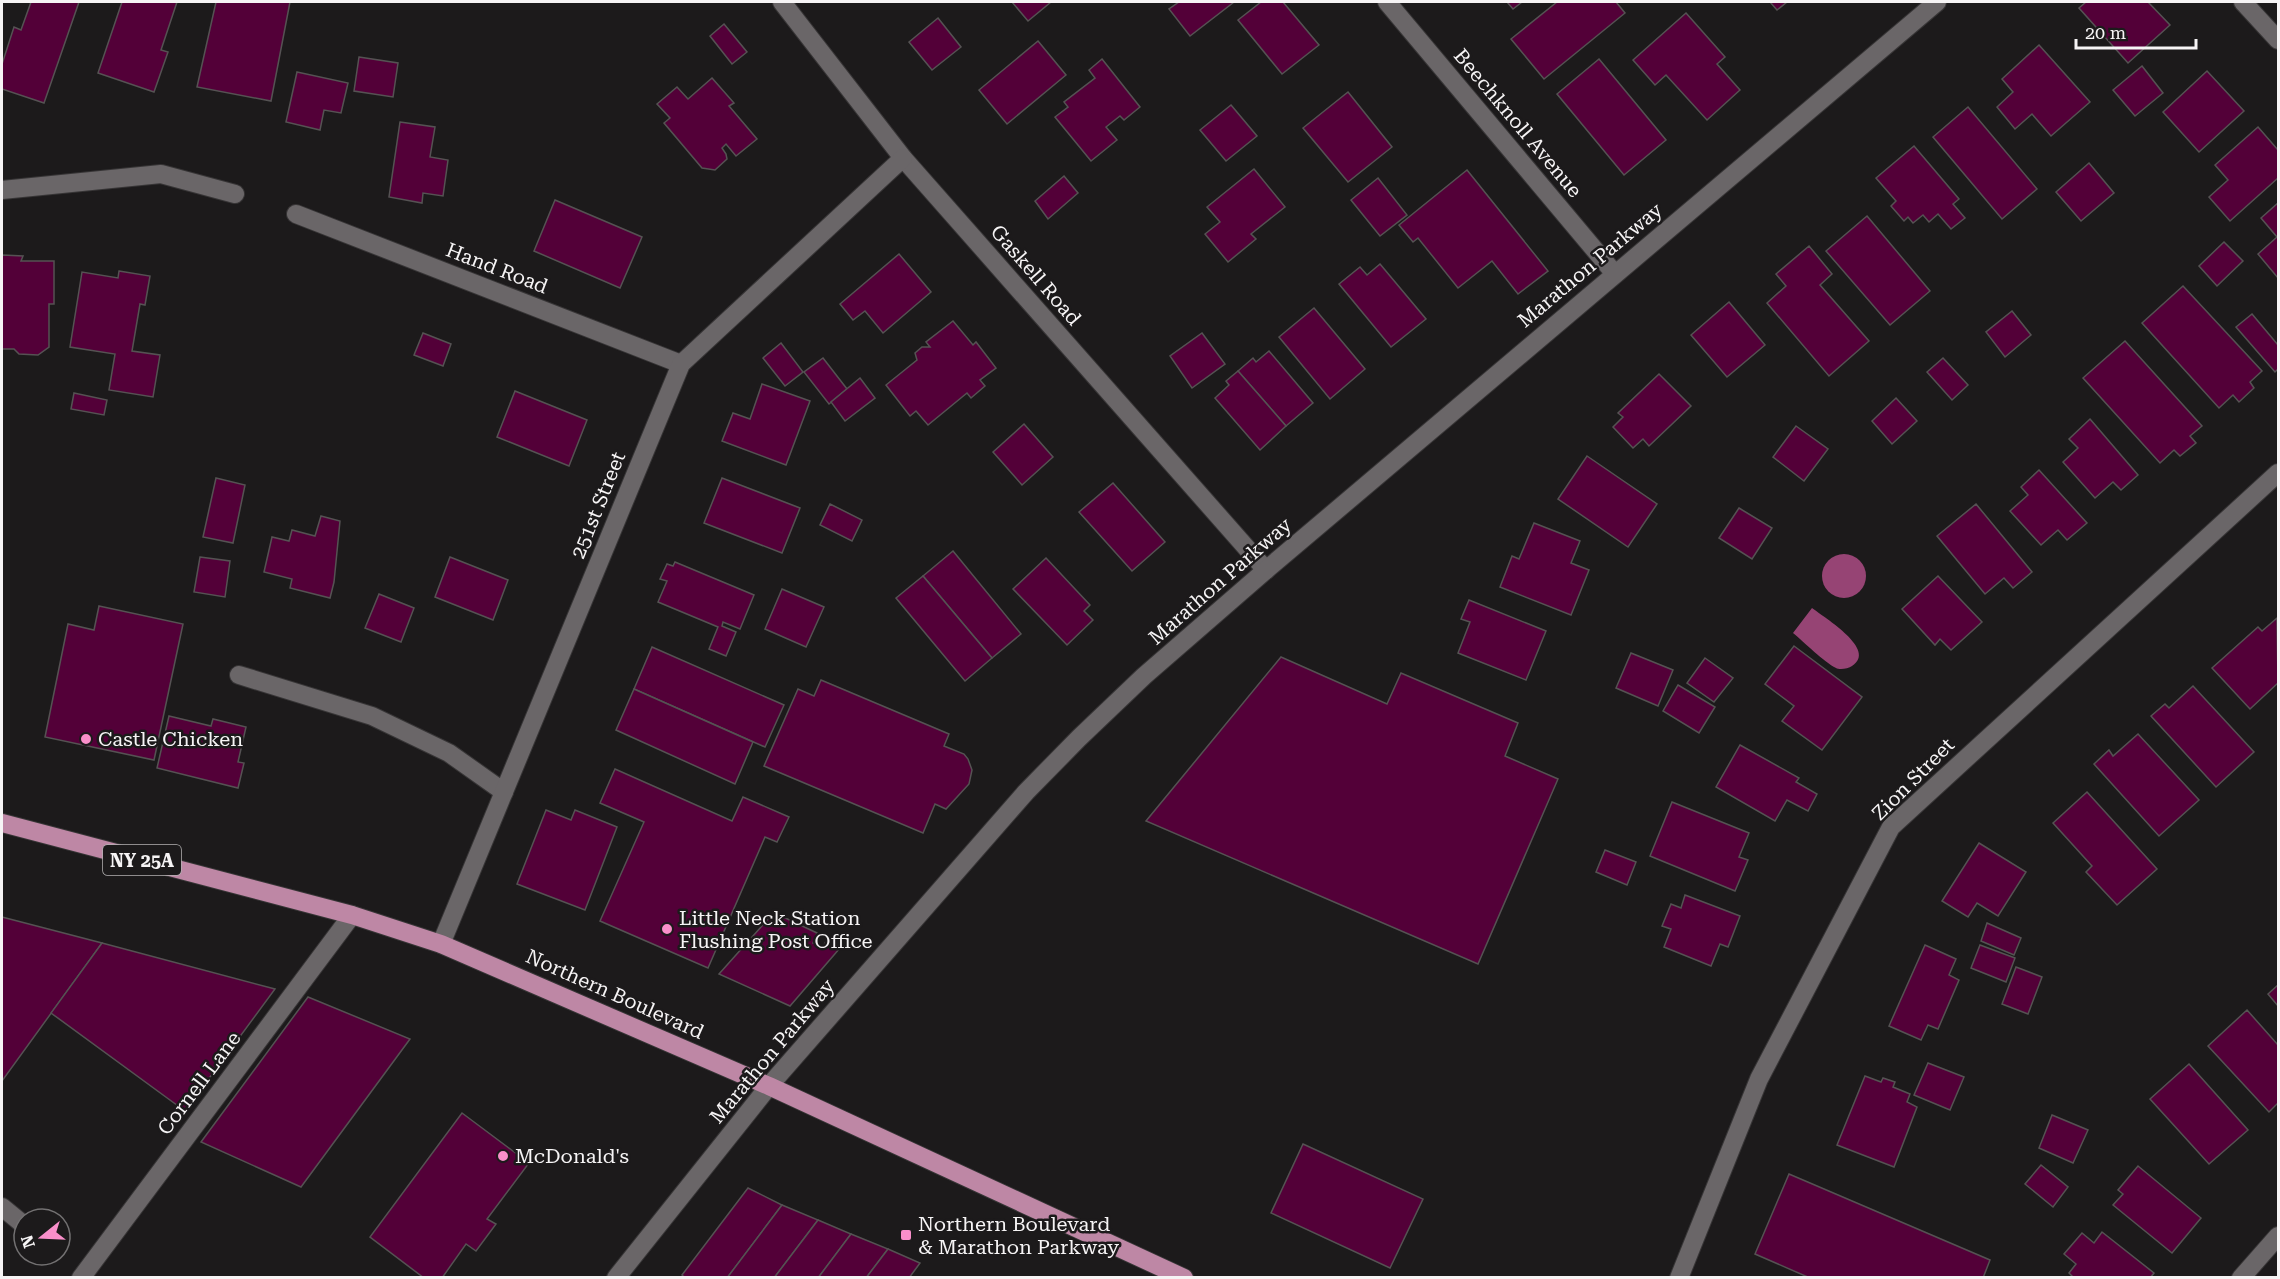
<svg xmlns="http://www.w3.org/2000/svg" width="2280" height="1279" font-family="'Roboto Serif',serif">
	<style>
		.water { fill: #964474 }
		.building { fill: #530038; stroke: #555253; stroke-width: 1.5 }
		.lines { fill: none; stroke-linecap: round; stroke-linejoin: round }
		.minor-casing { stroke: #373536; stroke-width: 20 }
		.major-casing { stroke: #373536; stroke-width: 20 }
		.minor { stroke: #6a6668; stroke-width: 18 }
		.major { stroke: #be87a5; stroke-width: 18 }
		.poi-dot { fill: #f98fca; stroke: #1c1a1b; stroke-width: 2 }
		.labels { text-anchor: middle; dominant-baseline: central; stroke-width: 5; stroke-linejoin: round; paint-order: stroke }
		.shield { fill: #1c1a1b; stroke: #b5b3b4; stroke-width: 1.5 }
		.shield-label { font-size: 18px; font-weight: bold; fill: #f6f4f5 }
		.street-label { font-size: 20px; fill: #f6f4f5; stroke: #1c1a1b }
		.poi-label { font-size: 20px; fill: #f6f4f5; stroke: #1c1a1b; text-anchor: start }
	</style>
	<rect width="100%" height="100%" fill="#1c1a1b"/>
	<!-- water -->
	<g class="water">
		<circle cx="1844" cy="576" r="22"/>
		<path d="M1812,608C1825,618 1878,650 1852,666C1848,669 1839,670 1836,668C1824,662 1804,642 1793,633Z"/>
	</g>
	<!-- building -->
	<g class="building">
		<path d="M31,2H79L44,103L2,89V64L14,27L21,30Z"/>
		<path d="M122,2H177L161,50L168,52L154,92L98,73Z"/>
		<path d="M216,2H290L271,101L197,87Z"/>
		<path d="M1012,2H1051L1028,21Z"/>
		<path d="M1179,2H1234L1190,36L1169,9Z"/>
		<path d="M1261,2H1283L1319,45L1282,74L1238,20Z"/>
		<path d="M1507,2H1522L1513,9Z"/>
		<path d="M1557,2H1616L1625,13L1544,79L1511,39Z"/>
		<path d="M1770,2H1787L1777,10Z"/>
		<path d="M2086,2H2148L2170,25L2128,63L2079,8Z"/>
		<path d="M1686,13L1725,57L1717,64L1740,90L1707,120L1666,75L1655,85L1633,60Z"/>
		<path d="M938,18L961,47L932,70L909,42Z"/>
		<path d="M724,24L747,52L732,64L710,36Z"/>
		<path d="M1038,41L1066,75L1007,124L979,90Z"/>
		<path d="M2039,45L2090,102L2051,136L2032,114L2015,129L1997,107L2013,92L2002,79Z"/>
		<path d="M359,57L398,63L393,97L354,91Z"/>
		<path d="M1102,59L1140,107L1124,120L1120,116L1106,127L1117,140L1091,161L1055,117L1068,107L1064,102L1095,78L1089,70Z"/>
		<path d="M1599,59L1666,140L1624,175L1557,94Z"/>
		<path d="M2142,66L2163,93L2135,116L2113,90Z"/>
		<path d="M2207,71L2244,111L2199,152L2163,112Z"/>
		<path d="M297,72L348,83L341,113L324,110L320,130L286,122Z"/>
		<path d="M712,78L734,103L729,106L757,139L736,156L726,144L722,148L726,154L727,159L715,170L702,168L664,123L670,118L657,104L677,87L688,99Z"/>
		<path d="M1348,92L1392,147L1348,182L1303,128Z"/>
		<path d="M1231,105L1257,136L1226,161L1200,130Z"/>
		<path d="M1968,107L2037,189L2002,219L1933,137Z"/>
		<path d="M400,122L435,127L430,157L448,160L443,196L423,193L422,203L389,197Z"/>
		<path d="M2258,127L2278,150V178L2230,221L2209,197L2228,180L2215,165Z"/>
		<path d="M1914,146L1959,199L1953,204L1965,218L1951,229L1938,214L1929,222L1923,215L1913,223L1908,217L1904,221L1891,206L1896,201L1876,178Z"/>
		<path d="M2089,163L2114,193L2081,221L2056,192Z"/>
		<path d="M1254,169L1285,207L1251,234L1256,239L1228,262L1205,234L1220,222L1207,207Z"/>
		<path d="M1467,170L1548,271L1518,294L1492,261L1458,288L1418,238L1413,242L1399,225Z"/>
		<path d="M1064,176L1078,193L1048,219L1035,201Z"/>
		<path d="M1378,178L1407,215L1380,236L1351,200Z"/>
		<path d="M555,200L642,237L620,288L534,251Z"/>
		<path d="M2278,203V278L2258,254L2277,237L2261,218Z"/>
		<path d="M1867,216L1930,291L1890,325L1826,251Z"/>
		<path d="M2224,242L2243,261L2217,286L2199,266Z"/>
		<path d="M1809,246L1832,274L1820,285L1869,341L1829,376L1767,303L1786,286L1776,274Z"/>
		<path d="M899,254L931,292L883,333L865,311L853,320L840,304Z"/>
		<path d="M2,255L23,256L21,261H54V304H49V347L38,355L19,354L14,349H2Z"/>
		<path d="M1380,264L1426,319L1391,347L1339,284L1360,267L1367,275Z"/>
		<path d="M119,271L150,276L145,305L140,304L132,351L160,355L153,397L109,390L115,354L70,347L82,272L118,278Z"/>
		<path d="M2183,286L2262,371L2250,382L2254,388L2239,402L2233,395L2219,408L2142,323Z"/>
		<path d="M1729,302L1765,345L1727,377L1691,335Z"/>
		<path d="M1314,308L1365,369L1330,399L1279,337Z"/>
		<path d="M2012,311L2031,335L2005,357L1986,332Z"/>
		<path d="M2252,314L2278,345V369L2275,372L2236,327Z"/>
		<path d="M953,321L973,345L976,342L996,368L980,380L985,386L971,398L967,393L928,425L916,411L910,416L886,385L917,360L915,353L922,347H930L926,342Z"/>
		<path d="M423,333L451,344L443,366L414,355Z"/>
		<path d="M1202,333L1225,364L1192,388L1170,356Z"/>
		<path d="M2125,341L2202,426L2190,436L2196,443L2180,456L2174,450L2160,463L2083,378Z"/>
		<path d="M781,343L803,372L785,386L763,358Z"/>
		<path d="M1269,351L1313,403L1286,426L1238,371L1253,358L1256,362Z"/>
		<path d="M823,358L847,389L829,404L804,372Z"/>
		<path d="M1943,358L1968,385L1952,400L1927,372Z"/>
		<path d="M1238,371L1286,426L1260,450L1215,398L1229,385L1226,381Z"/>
		<path d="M1659,374L1691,406L1649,446L1643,439L1633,448L1613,427L1623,417L1618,413Z"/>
		<path d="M860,378L875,398L845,421L831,402Z"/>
		<path d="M762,384L810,401L786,465L722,441L733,413L750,419Z"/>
		<path d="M515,391L587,420L569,466L497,437Z"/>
		<path d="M74,393L107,400L104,415L71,409Z"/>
		<path d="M1896,398L1917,421L1892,444L1872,421Z"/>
		<path d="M2090,419L2138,475L2121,490L2113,482L2095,498L2063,462L2078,448L2069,439Z"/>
		<path d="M1024,424L1053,457L1022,485L993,452Z"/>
		<path d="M1796,426L1828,449L1804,481L1773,457Z"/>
		<path d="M1587,456L1657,504L1628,547L1558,499Z"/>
		<path d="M2039,470L2087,523L2067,540L2058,530L2041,545L2010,511L2028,495L2021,487Z"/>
		<path d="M216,478L245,485L233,543L203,537Z"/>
		<path d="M722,478L800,508L782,553L704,523Z"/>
		<path d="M1113,483L1165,542L1132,571L1079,512Z"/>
		<path d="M830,504L862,520L852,541L820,525Z"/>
		<path d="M1976,504L2032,572L2013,588L2004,578L1985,594L1937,536Z"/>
		<path d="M1739,508L1772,528L1752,559L1719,538Z"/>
		<path d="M321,516L340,521L334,582L330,598L290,588L292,579L264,572L272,537L289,541L292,530L315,536Z"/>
		<path d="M1534,523L1580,541L1571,563L1589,570L1571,615L1500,587L1512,556L1519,559Z"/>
		<path d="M953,551L1021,634L992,658L923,576Z"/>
		<path d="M200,557L230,561L225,597L194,592Z"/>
		<path d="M450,557L508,580L493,620L435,597Z"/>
		<path d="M1046,558L1090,605L1084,611L1093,620L1067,645L1013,589Z"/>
		<path d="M675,562L754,595L740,629L723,622L722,626L736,632L726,656L709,649L718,627L658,602L667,581L660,579L667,564L673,566Z"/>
		<path d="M923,576L992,658L965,681L896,598Z"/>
		<path d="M1938,576L1982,622L1951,650L1940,639L1935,645L1902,609Z"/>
		<path d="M782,589L824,607L806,647L765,629Z"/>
		<path d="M379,594L414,608L401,642L365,628Z"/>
		<path d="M1469,600L1546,631L1526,680L1458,653L1470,622L1461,619Z"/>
		<path d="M99,606L183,624L154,760L45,737L68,624L94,630Z"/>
		<path d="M2277,618L2278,683L2250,709L2212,668L2258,627L2262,631Z"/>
		<path d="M1794,646L1862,697L1822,750L1782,721L1794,706L1765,684Z"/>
		<path d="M652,647L784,705L765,747L634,689Z"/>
		<path d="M1631,653L1673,670L1658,706L1616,688Z"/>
		<path d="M1281,657L1387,704L1401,673L1518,723L1505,756L1558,779L1478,964L1146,821Z"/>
		<path d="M1705,658L1733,678L1714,702L1687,683Z"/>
		<path d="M821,680L949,734L944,746L964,754L968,759L972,770L969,784L946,809L935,804L923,833L764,766L798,689L814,696Z"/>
		<path d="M1678,685L1715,707L1699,733L1663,711Z"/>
		<path d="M2193,686L2254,752L2216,787L2151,716L2165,704L2169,708Z"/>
		<path d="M634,689L753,742L735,784L616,730Z"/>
		<path d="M169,716L211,726L213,719L246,727L238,762L244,763L238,788L157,768Z"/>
		<path d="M2138,734L2199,800L2159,836L2094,764L2109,750L2113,756Z"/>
		<path d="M1740,745L1799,778L1796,782L1817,794L1808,811L1787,800L1775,821L1716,787Z"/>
		<path d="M615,769L732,821L743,797L789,817L777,842L765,837L708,968L600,921L644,822L600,803Z"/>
		<path d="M2087,792L2157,869L2117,905L2086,872L2092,866L2053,823Z"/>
		<path d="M1672,802L1749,833L1739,857L1748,860L1735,891L1650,856Z"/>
		<path d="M546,810L571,820L575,810L617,827L585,910L517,884Z"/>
		<path d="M1979,843L2026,872L1998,916L1977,903L1968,917L1942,901Z"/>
		<path d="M1605,850L1636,862L1627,885L1596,872Z"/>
		<path d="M1685,895L1740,916L1728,947L1720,944L1711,966L1664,947L1671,929L1662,926L1671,904L1681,908Z"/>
		<path d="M779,915L817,933L813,943L823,947L826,941L840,948L790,1006L719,974L770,917L776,919Z"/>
		<path d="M2,917L102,943L2,1081Z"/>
		<path d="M1987,923L2021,938L2014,955L1981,941Z"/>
		<path d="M102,943L275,989L185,1111L51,1013Z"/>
		<path d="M1925,945L1956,959L1949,975L1959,980L1938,1029L1928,1025L1921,1040L1889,1026Z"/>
		<path d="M1980,945L2015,958L2006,982L1971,968Z"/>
		<path d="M2016,967L2042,977L2028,1014L2002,1004Z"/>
		<path d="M2278,985V1006L2268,994Z"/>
		<path d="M308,997L410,1039L301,1187L201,1142Z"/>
		<path d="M2247,1010L2278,1045V1103L2269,1112L2208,1046Z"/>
		<path d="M1928,1063L1964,1077L1950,1110L1914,1095Z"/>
		<path d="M2189,1064L2248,1130L2209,1164L2150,1099Z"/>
		<path d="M1865,1076L1881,1082L1883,1078L1895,1082L1893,1087L1910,1094L1907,1102L1917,1107L1894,1167L1837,1145Z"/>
		<path d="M462,1113L529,1163L487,1219L496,1224L476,1251L466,1244L442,1278H424L370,1237Z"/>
		<path d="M2052,1115L2088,1130L2073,1163L2039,1148Z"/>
		<path d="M1303,1144L1423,1199L1390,1268L1271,1213Z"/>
		<path d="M2041,1165L2068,1187L2053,1207L2025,1184Z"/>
		<path d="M2138,1166L2201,1218L2172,1253L2113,1205L2123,1194L2118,1190Z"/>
		<path d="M1789,1174L1990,1260L1983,1278H1810L1755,1254Z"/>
		<path d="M748,1188L782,1205L727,1278H685L682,1275Z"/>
		<path d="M782,1205L818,1220L774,1278H727Z"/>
		<path d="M818,1220L851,1234L818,1278H774Z"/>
		<path d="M2102,1232L2154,1273L2150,1278H2074L2069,1273L2076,1264L2064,1254L2082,1233L2094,1243Z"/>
		<path d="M851,1234L888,1249L866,1278H818Z"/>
		<path d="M888,1249L920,1263L909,1278H866Z"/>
	</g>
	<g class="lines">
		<!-- minor casing -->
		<g class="minor-casing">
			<g id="minor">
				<path d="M782,2L903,158L1266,570"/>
				<path d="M1387,2L1615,274"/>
				<path d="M2243,2L2278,40"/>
				<path d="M2,190L161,174L235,194"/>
				<path d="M296,214L681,364"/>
				<path d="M239,675L372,716L449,753L504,792"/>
				<path d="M441,944L681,364L903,158"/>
				<path d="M2,1207L24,1225"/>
				<path d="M81,1278L352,915"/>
				<path d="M616,1278L769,1086L1026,792L1079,738L1144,676L1266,570L1937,2"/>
				<path d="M1679,1278L1759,1079L1891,827L2278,473"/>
				<path d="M2241,1278L2278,1236"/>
			</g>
		</g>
		<!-- major casing -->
		<g class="major-casing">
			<path id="major" d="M2,823L352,915L441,944L769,1086L1184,1278"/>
		</g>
		<!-- minor -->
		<use href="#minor" class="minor"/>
		<!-- major -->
		<use href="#major" class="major"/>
	</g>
	<!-- markers -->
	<g class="poi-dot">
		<circle cx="86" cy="739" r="6"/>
		<circle cx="667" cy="929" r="6"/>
		<circle cx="503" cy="1156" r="6"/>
		<rect x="900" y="1229" width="12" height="12" rx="3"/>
	</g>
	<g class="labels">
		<!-- shield labels -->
		<rect class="shield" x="103" y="845" width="78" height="30" rx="4.5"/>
		<g class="shield-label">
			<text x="142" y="860">NY 25A</text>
		</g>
		<!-- street labels -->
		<g class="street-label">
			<text transform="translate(1518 123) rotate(50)">Beechknoll Avenue</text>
			<text transform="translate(1590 265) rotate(-40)">Marathon Parkway</text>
			<text transform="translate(497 268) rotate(21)">Hand Road</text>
			<text transform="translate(1036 275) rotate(49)">Gaskell Road</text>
			<text transform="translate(598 505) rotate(-68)">251st Street</text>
			<text transform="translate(1220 581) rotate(-41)">Marathon Parkway</text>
			<text transform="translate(1913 779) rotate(-45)">Zion Street</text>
			<text transform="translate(615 994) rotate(24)">Northern Boulevard</text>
			<text transform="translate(772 1051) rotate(-50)">Marathon Parkway</text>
			<text transform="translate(199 1083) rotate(-53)">Cornell Lane</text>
		</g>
		<!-- poi labels -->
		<g class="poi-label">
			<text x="98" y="739">Castle Chicken</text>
			<text x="679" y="918">Little Neck Station<tspan x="679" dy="23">Flushing Post Office</tspan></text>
			<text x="515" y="1156">McDonald's</text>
			<text x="918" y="1224">Northern Boulevard<tspan x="918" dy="23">&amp; Marathon Parkway</tspan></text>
		</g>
	</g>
	<!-- border -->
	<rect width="2280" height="1279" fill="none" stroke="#f6f4f5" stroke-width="6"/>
	<!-- north arrow -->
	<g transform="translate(42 1237) rotate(252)"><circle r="28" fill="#1c1a1b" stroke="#737172" stroke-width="1.5"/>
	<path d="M0-4.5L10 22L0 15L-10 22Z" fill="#f98fca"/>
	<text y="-9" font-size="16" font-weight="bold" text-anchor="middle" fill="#f6f4f5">N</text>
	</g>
	<!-- scale -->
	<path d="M2076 39v9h120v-9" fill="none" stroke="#f6f4f5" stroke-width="3"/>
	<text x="2085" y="39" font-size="18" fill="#f6f4f5" stroke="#1c1a1b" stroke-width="4.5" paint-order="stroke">20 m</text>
</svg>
